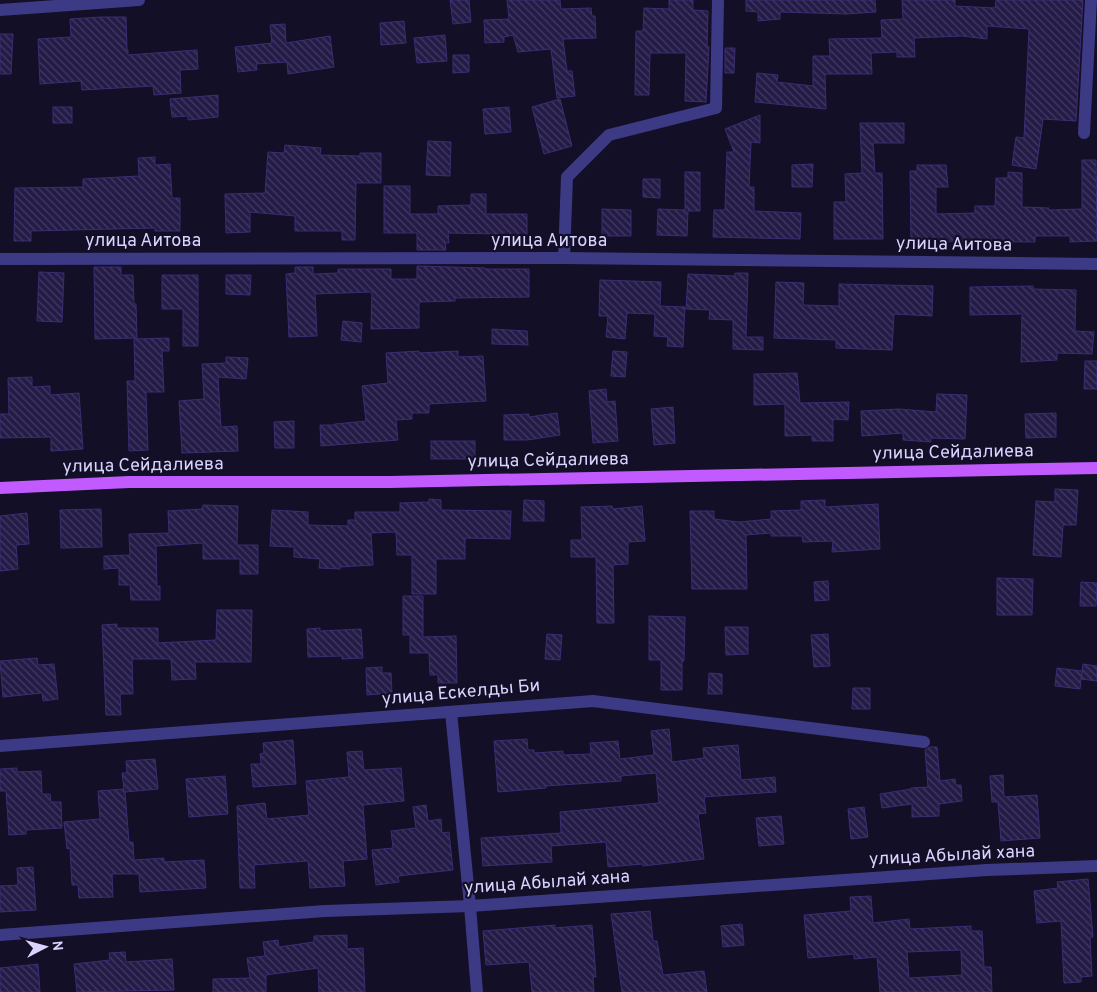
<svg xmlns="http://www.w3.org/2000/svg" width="1097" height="992" font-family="Overpass,sans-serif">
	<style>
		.building { fill: url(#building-back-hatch); stroke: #3b2d73; fill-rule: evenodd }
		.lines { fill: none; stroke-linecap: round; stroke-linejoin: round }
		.minor { stroke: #3d3a85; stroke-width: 12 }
		.primary { stroke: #c25bff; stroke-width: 12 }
		.labels { text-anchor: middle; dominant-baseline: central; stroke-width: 4.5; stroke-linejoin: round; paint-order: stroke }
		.street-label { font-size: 18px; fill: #d9d4ff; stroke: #130f26 }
	</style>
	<defs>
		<pattern id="building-back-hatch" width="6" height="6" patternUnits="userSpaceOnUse" patternTransform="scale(1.25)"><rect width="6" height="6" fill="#241b47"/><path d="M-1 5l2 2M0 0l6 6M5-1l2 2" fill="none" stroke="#433b63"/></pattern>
	</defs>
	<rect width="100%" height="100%" fill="#130f26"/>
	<!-- building -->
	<g class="building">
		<path d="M450,0H469L471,22L453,24Z"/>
		<path d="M507,0H560L561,9L591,8L592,16H595L596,38L563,39L567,71H572L575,96L557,98L551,49L518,52L513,35L504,37V42L485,43L484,20L509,19Z"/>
		<path d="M669,0H693V10L708,11L707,47H709L706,102L685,101L686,53H650L649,95H635L636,31H643L644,8L669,9Z"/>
		<path d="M746,0H875L876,12L847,14L780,12V19L758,21V12L746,11Z"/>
		<path d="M902,0H955V6L995,8L996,0H1083L1076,121L1043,119L1036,169L1012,165L1016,137L1024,138L1029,29L987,26V39L962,36L914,38L915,57H897V52L871,53L872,74H825L826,109L755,102L757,73L778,75L777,82L813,86V56H830L829,39L882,38L881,20L903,19Z"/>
		<path d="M101,17H126L127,50H128V55L197,50L198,69L180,70L181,93L154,95L153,86L82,90L81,81L40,84L38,39L71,37L70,19Z"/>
		<path d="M404,21L406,43L381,45L380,23Z"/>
		<path d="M285,24L286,43L330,36L334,67L288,74L287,62L256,64L257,70L238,72L235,47L272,43L270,25Z"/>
		<path d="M0,34H13L11,74H0Z"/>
		<path d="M445,35L447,61L417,63L414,38Z"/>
		<path d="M725,48H735L734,73H725Z"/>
		<path d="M453,55H469V72L453,73Z"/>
		<path d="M218,95V117L188,120V116L172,117L170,99Z"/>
		<path d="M560,99L572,146L544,154L532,107Z"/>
		<rect x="53" y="107" width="19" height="16"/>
		<path d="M509,107L511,132L485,134L483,109Z"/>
		<path d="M760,115V143L751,142L749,187H754V211L801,213L800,239L713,237L714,210H725L727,152H734L725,129Z"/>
		<path d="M860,123H904V143H873L875,173H882L883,239H834V202H846L845,174L862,173Z"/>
		<path d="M428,141L451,142L450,176L426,175Z"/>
		<path d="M285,145L321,148L320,155L360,156V153H381V183H356L355,240H342V231H295V216L250,212V232L226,233L225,194L265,193L268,152L284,153Z"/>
		<path d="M155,157V165L170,164L172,198H180V231H155V228L31,231V241H14L15,188L83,187V179L139,176L138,158Z"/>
		<path d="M1082,160H1096L1097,241L1070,242V236H1035V242L911,241L910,171H917V165H946L948,187H936V214L975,213V206H995L996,178H1008V172L1022,173V207L1049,208L1048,210L1082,209Z"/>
		<path d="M813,164L812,187H792V165Z"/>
		<path d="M685,172H700V211H688L687,236L657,235L658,209L685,210Z"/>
		<path d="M643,179H660V198L643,197Z"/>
		<path d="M384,186H410V214H438V206L471,205V194H486V214H527V244H499V234L448,233L449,243H445L446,250H417V233H384Z"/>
		<path d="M602,209L631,210V236H602Z"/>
		<path d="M417,266L485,268V269H529V297L455,298V301L419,302V328L371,329L372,292L315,294L317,336L289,337L286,274L295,273V267H313V274L338,273V269H391V279H417Z"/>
		<path d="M94,267H121V275H133L134,304H136L137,338L95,339Z"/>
		<path d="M39,272L64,273L62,322L37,321Z"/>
		<path d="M735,273H748L746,337H763V350L733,349V320L709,319L710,310L686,309L688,274L735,276Z"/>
		<path d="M162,275H198V346H183V309H162Z"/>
		<path d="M226,275H251L250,295L226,294Z"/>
		<path d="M600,280L661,282L660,306L685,307L683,347L667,346L668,337L654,336L655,314L627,313L625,339L606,337L608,316H599Z"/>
		<path d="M776,282L804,283L803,305L839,306V284L933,286L932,316L894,314L892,350L836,348V340L774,338Z"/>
		<path d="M1033,286V289L1076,290L1075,331L1094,332L1092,354L1057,353V360L1021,362L1022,314L970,315V287Z"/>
		<path d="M343,321L362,323L361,342L341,340Z"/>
		<path d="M492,329L527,331L528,345L492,344Z"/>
		<path d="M169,338V351H162L164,392H146L148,450L129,451L127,381H135L134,339Z"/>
		<path d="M419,351V353L458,351V357L483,356L486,401L429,404V413H412V419L396,420L398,440L321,446L320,425H334L335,424L366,421L362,386L388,383L386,353Z"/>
		<path d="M613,351L627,352L625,377L611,376Z"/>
		<path d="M226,357L248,358L246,379L218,377L221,427L237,426L238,451L182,453L179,401L204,399L202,364L226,363Z"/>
		<path d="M1085,361H1097V389H1084Z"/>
		<path d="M797,373L800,403L849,402L848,420L833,419V441H812V435L785,436V404L754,405V374Z"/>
		<path d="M32,377V387L50,386V395L79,393L83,449L51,451V437L0,438V414H9L8,378Z"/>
		<path d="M606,389L607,402L615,401L618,441L593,443L589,391Z"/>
		<path d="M937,394L967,395L965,439L931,438V442L903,440V433L862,436L861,411L899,409L936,412Z"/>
		<path d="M673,407L675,443L654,445L651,409Z"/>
		<path d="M557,413L560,435L527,440H504V415L529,414V417Z"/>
		<path d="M1056,413V437L1026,438L1025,414Z"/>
		<path d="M294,421V448H275L274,422Z"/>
		<rect x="431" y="441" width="44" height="18"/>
		<path d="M1055,489L1078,490L1076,525H1063L1061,557L1033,555L1036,501L1055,502Z"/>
		<path d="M429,499L441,500V510L511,511L510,539L465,538V559H436V594H412V555H397L396,532L371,533L373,565L340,567V569L319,568L320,559L294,557V547L270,546L272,510L308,512V525L348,526V520H355V512H400V503L429,502Z"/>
		<path d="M524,500L544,501V521H523Z"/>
		<path d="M825,500V507L878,504L880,549L832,552L833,541L803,542L802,536H771V533L746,535L747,589H692L690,511H714V519L739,522L771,519V511L801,510V501Z"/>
		<path d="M203,505L238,506L237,545H258V574H240V559H203V543L156,546L157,586H160V600H131L130,585H119V568L104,569V556L130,555L129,534L169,533L168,511L202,509Z"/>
		<path d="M612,506L613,509L642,506L645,541L628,542V564L613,565L614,623H597L596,557H571V540H582L581,507Z"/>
		<path d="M101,509L102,547L61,548L60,510Z"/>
		<path d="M27,513L29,544L16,545L18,569L0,571V516Z"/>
		<path d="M997,578L1033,579L1032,615H997Z"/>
		<path d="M828,581L829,600L815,601L814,582Z"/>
		<path d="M1081,582L1097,583L1096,606H1080Z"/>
		<path d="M403,596H423V637L456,636L457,683H438V675H430L429,653H410V635H403Z"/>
		<path d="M217,610H252L251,662H195L196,679L172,680L171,659H132L133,694H120L121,715H106L102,625L117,624V628H158V643L216,640Z"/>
		<path d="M649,616L685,617L684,661H682V690H661V660H649Z"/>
		<path d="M725,627H748V654L726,655Z"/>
		<path d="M320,628V631L361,629L363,658L342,659V656L308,657L307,629Z"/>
		<path d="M547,634L562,635L560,660L545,659Z"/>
		<path d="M828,634L830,666L814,667L811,635Z"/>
		<path d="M37,658L38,665L54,664L58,699L43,701L42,693L3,697L0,661Z"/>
		<path d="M1083,664L1097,666V681L1081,679Z"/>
		<path d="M382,667V673H391L392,693L367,695L366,668Z"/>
		<path d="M1057,668L1082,671L1080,689L1055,686Z"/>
		<path d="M709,673L722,674V694H708Z"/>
		<path d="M853,688H870V709H852Z"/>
		<path d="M669,729L672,762L704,758L703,748L738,745L741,780L775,777L776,792L704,797L706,813L698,814L704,859L643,866V864L608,867L606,842L551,846L552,862L483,866L481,838L561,833L560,812L659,803L656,773L621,776V781L546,786V788L498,792L494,741L527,739L528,750H534V753L563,751V755L591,754L590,743L618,741L620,759L654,755L651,731Z"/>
		<path d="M293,740L296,784L253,787L251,764H261L260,754L264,753L263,743Z"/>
		<path d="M930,747H937L940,781L955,779L956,785H961L962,801L939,804V816L912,817V804L882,808L880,794L911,789V788L928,787L925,750Z"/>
		<path d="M362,751L364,770L401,768L404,801L363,805L367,859L343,861L345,886L310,888L308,861L254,865L255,888H240L237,806L265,803L267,819L309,815L306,781L349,777L347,752Z"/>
		<path d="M155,759L158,789L125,792L129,842H133L134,860L164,858V862L204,860L206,888L140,892L139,874H112L113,897L79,898L78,885H72L70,848L67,849L64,822L100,819L98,791L124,789L122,773H127L126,761Z"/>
		<path d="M17,768V772L41,771L42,794H50L51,802H61L62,828L26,830V834L9,835L6,791H0V769Z"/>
		<path d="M1003,775L1004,797L1037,795L1040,838L1001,841L998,802H992L990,776Z"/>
		<path d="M225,776L228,814L189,817L186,779Z"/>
		<path d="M426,805L428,821L441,819L442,833L449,832L453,870L398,876L399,882L376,885L372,850L393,848L391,831L416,828L413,807Z"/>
		<path d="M864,807L868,837L851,839L848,809Z"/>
		<path d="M781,816L784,844L759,846L756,818Z"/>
		<path d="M33,867L36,910L0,912V886L18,885L17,868Z"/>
		<path d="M1088,879L1093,937H1090L1092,976L1081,977V982L1064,983L1061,921L1037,923L1034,891L1058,888L1057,882Z"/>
		<path d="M871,896L873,923L909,919L910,929L971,926V931H982L984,967H991L992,992H880L877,957L854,959V954L808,958L804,915L851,911L850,897ZM961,950L962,975L909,978L907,952Z"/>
		<path d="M650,911L653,941H657L663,975L704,971L707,992H622L611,914Z"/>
		<path d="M742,924L744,945L723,947L721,926Z"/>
		<path d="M555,925V928L592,925L596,977H593L594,992H532L529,962L486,965L483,931Z"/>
		<path d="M347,935V949L363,948L365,992H319L318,968L266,975V992H213V979L250,978L247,958L265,956L263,942L278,940L279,947L314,942V936Z"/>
		<path d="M125,952L126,962L172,959L174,990L77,992L74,964L110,960L109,953Z"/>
		<path d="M38,964L40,992H0V968Z"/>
	</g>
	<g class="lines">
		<!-- minor -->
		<g class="minor">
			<path d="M0,10L139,0"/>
			<path d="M1084,133L1091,0"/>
			<path d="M564,258L567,177L609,135L716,108L718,0"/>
			<path d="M0,259L564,258L1097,264"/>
			<path d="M451,712L470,906L477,992"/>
			<path d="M0,746L593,701L924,742"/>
			<path d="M0,935L325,911L470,906L987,870L1097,866"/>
		</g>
		<!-- primary -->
		<path class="primary" d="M0,488L129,482H390L1097,468"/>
	</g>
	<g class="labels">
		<!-- street labels -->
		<g class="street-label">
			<text x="143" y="241">улица Аитова</text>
			<text x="549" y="241">улица Аитова</text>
			<text transform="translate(954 245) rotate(1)">улица Аитова</text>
			<text transform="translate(953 453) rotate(-1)">улица Сейдалиева</text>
			<text transform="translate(548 461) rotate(-1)">улица Сейдалиева</text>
			<text transform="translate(143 466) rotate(-1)">улица Сейдалиева</text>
			<text transform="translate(461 693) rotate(-5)">улица Ескелды Би</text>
			<text transform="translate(952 856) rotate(-3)">улица Абылай хана</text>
			<text transform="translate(547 883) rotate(-4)">улица Абылай хана</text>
		</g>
	</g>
	<!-- north arrow -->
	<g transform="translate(45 947) rotate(84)" stroke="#130f26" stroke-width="4" paint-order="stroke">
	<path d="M0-4L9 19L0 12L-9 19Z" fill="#d9d4ff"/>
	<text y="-8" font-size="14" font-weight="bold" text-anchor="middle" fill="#d9d4ff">N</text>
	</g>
</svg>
